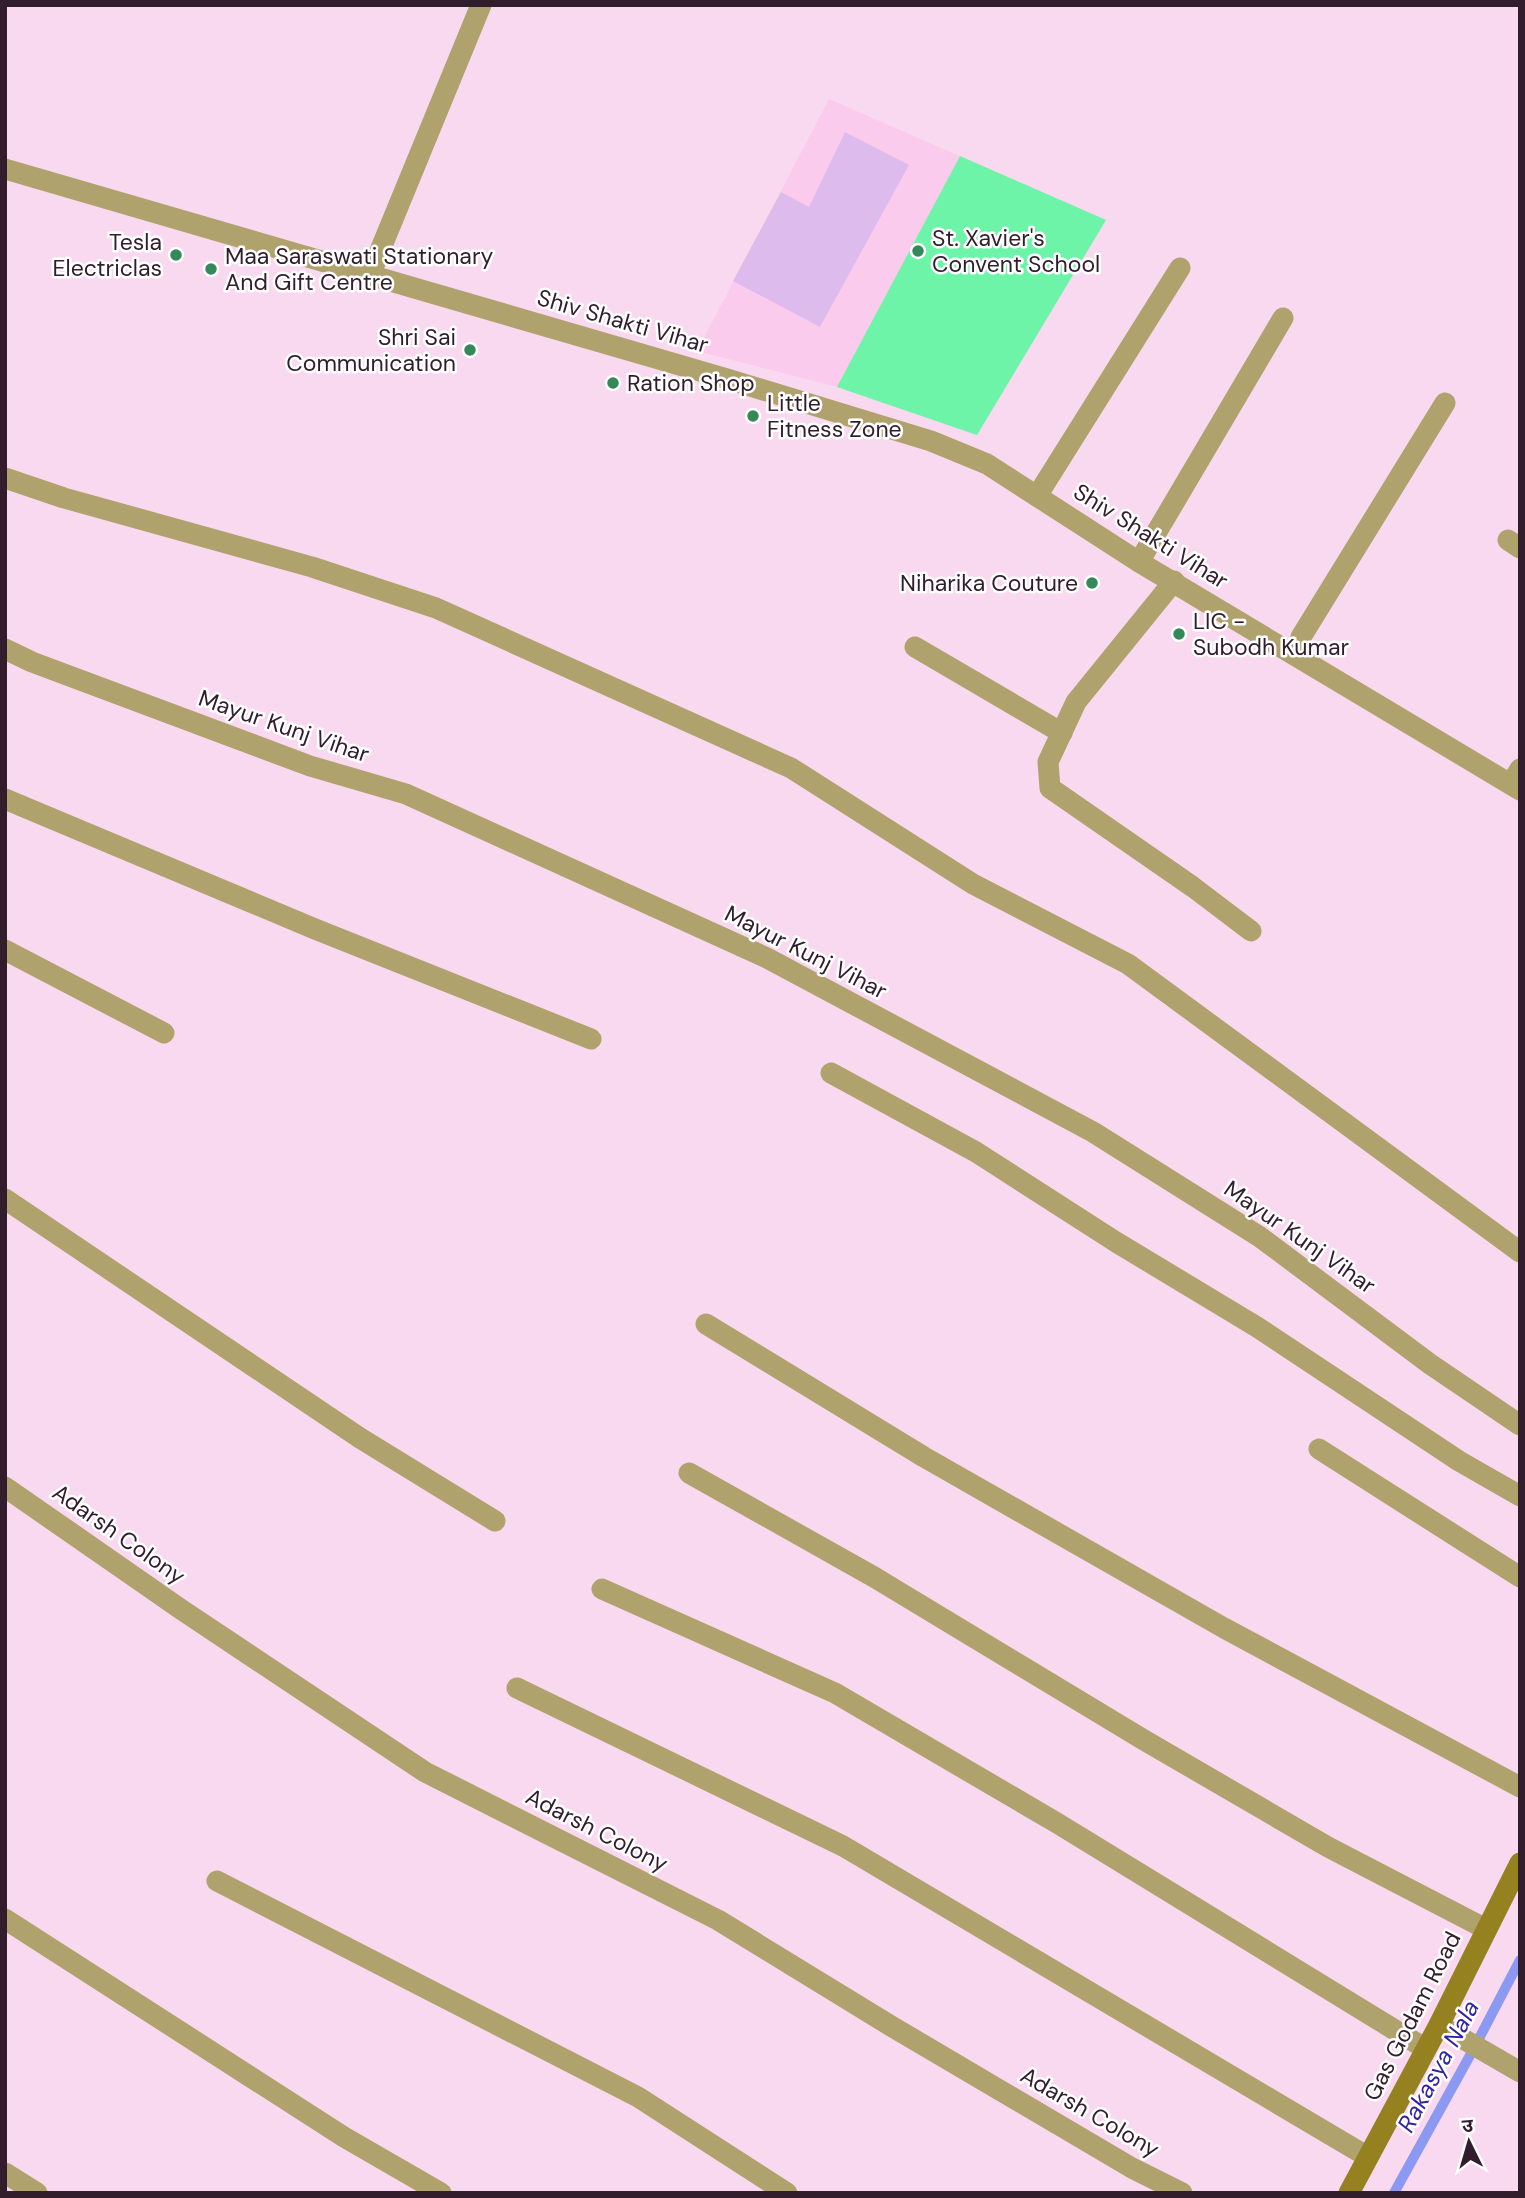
<svg xmlns="http://www.w3.org/2000/svg" width="1525" height="2198" font-family="'DM Sans','Noto Sans Devanagari',sans-serif">
	<style>
		.built { fill: #fbcbee }
		.green { fill: #6ef4a9 }
		.lines { fill: none; stroke-linecap: round; stroke-linejoin: round }
		.stream { stroke: #8b99f3; stroke-width: 10 }
		.building { fill: #debbed }
		.minor { stroke: #afa26c; stroke-width: 21 }
		.tertiary { stroke: #afa26c; stroke-width: 21 }
		.secondary { stroke: #968121; stroke-width: 21 }
		.poi-dot { fill: #35885a; stroke: #fff; stroke-width: 2.5 }
		.labels { text-anchor: middle; dominant-baseline: central; stroke-width: 5; stroke-linejoin: round; paint-order: stroke }
		.poi-label { font-size: 23px; fill: #311d2c; stroke: #fff; text-anchor: start }
		.street-label { font-size: 23px; fill: #311d2c; stroke: #fff }
		.water-label { font-size: 24px; font-style: italic; fill: #3023a6; stroke: #fff }
	</style>
	<rect width="100%" height="100%" fill="#f9d9f0"/>
	<!-- built -->
	<path class="built" d="M829,99L1106,220L977,435L837,387L697,351Z"/>
	<!-- green -->
	<path class="green" d="M960,156L1106,220L977,435L837,387Z"/>
	<g class="lines">
		<!-- stream -->
		<path class="stream" d="M1394,2193L1473,2050L1520,1960"/>
	</g>
	<!-- building -->
	<path class="building" d="M845,132L909,165L820,327L733,281L781,192L809,207Z"/>
	<g class="lines">
		<!-- minor -->
		<g class="minor">
			<path d="M370,275L481,5"/>
			<path d="M5,478L64,498L312,567L436,608L791,768L973,884L1128,964L1520,1252"/>
			<path d="M1037,496L1180,268"/>
			<path d="M1508,540L1520,548"/>
			<path d="M1139,562L1283,318"/>
			<path d="M1174,581L1076,702L1048,762L1050,788L1193,887L1251,931"/>
			<path d="M915,647L1062,733"/>
			<path d="M5,649L32,662L310,766L406,794L767,958L1093,1132L1260,1237L1430,1364L1520,1425"/>
			<path d="M1297,656L1301,637L1445,403"/>
			<path d="M1511,784L1520,769"/>
			<path d="M5,799L315,929L591,1039"/>
			<path d="M5,950L164,1033"/>
			<path d="M831,1073L976,1152L1116,1242L1257,1327L1459,1461L1520,1496"/>
			<path d="M5,1199L360,1438L495,1521"/>
			<path d="M706,1324L924,1457L1224,1628L1520,1787"/>
			<path d="M1319,1449L1520,1577"/>
			<path d="M689,1473L874,1577L1144,1740L1328,1847L1486,1929"/>
			<path d="M5,1487L182,1610L425,1772L718,1920L891,2026L1132,2168L1182,2193"/>
			<path d="M602,1589L835,1693L1057,1823L1426,2049"/>
			<path d="M517,1688L843,1846L1368,2157"/>
			<path d="M217,1881L638,2097L787,2193"/>
			<path d="M5,1919L344,2137L441,2193"/>
			<path d="M1439,2025L1520,2072"/>
			<path d="M5,2173L37,2193"/>
		</g>
		<!-- tertiary -->
		<path class="tertiary" d="M5,169L724,378L931,441L987,464L1139,562L1520,790"/>
		<!-- secondary -->
		<path class="secondary" d="M1349,2193L1439,2025L1520,1863"/>
	</g>
	<!-- markers -->
	<g class="poi-dot">
		<circle cx="918" cy="251" r="7"/>
		<circle cx="176" cy="255" r="7"/>
		<circle cx="211" cy="269" r="7"/>
		<circle cx="470" cy="350" r="7"/>
		<circle cx="613" cy="383" r="7"/>
		<circle cx="753" cy="416" r="7"/>
		<circle cx="1092" cy="583" r="7"/>
		<circle cx="1179" cy="634" r="7"/>
	</g>
	<g class="labels">
		<!-- poi labels -->
		<g class="poi-label">
			<text x="932" y="238">St. Xavier's<tspan x="932" dy="26">Convent School</tspan></text>
			<text x="162" y="242" text-anchor="end">Tesla<tspan x="162" dy="26">Electriclas</tspan></text>
			<text x="225" y="256">Maa Saraswati Stationary<tspan x="225" dy="26">And Gift Centre</tspan></text>
			<text x="456" y="337" text-anchor="end">Shri Sai<tspan x="456" dy="26">Communication</tspan></text>
			<text x="627" y="383">Ration Shop</text>
			<text x="767" y="403">Little<tspan x="767" dy="26">Fitness Zone</tspan></text>
			<text x="1078" y="583" text-anchor="end">Niharika Couture</text>
			<text x="1193" y="621">LIC -<tspan x="1193" dy="26">Subodh Kumar</tspan></text>
		</g>
		<!-- street labels -->
		<g class="street-label">
			<text transform="translate(623 321) rotate(16)">Shiv Shakti Vihar</text>
			<text transform="translate(1151 536) rotate(32)">Shiv Shakti Vihar</text>
			<text transform="translate(284 726) rotate(19)">Mayur Kunj Vihar</text>
			<text transform="translate(806 952) rotate(27)">Mayur Kunj Vihar</text>
			<text transform="translate(1300 1237) rotate(35)">Mayur Kunj Vihar</text>
			<text transform="translate(119 1534) rotate(35)">Adarsh Colony</text>
			<text transform="translate(597 1830) rotate(27)">Adarsh Colony</text>
			<text transform="translate(1412 2016) rotate(-63)">Gas Godam Road</text>
			<text transform="translate(1090 2112) rotate(30)">Adarsh Colony</text>
		</g>
		<!-- water labels -->
		<g class="water-label">
			<text transform="translate(1438 2066) rotate(-62)">Rakasya Nala</text>
		</g>
	</g>
	<!-- border -->
	<rect width="1525" height="2198" fill="none" stroke="#311d2c" stroke-width="14"/>
	<!-- north arrow -->
	<g transform="translate(1469 2142) rotate(355)" stroke="#ffffff" stroke-width="5" paint-order="stroke">
	<path d="M0-5L12 26L0 18L-12 26Z" fill="#311d2c"/>
	<text y="-10" font-size="19" font-weight="bold" text-anchor="middle" fill="#311d2c">उ</text>
	</g>
</svg>
